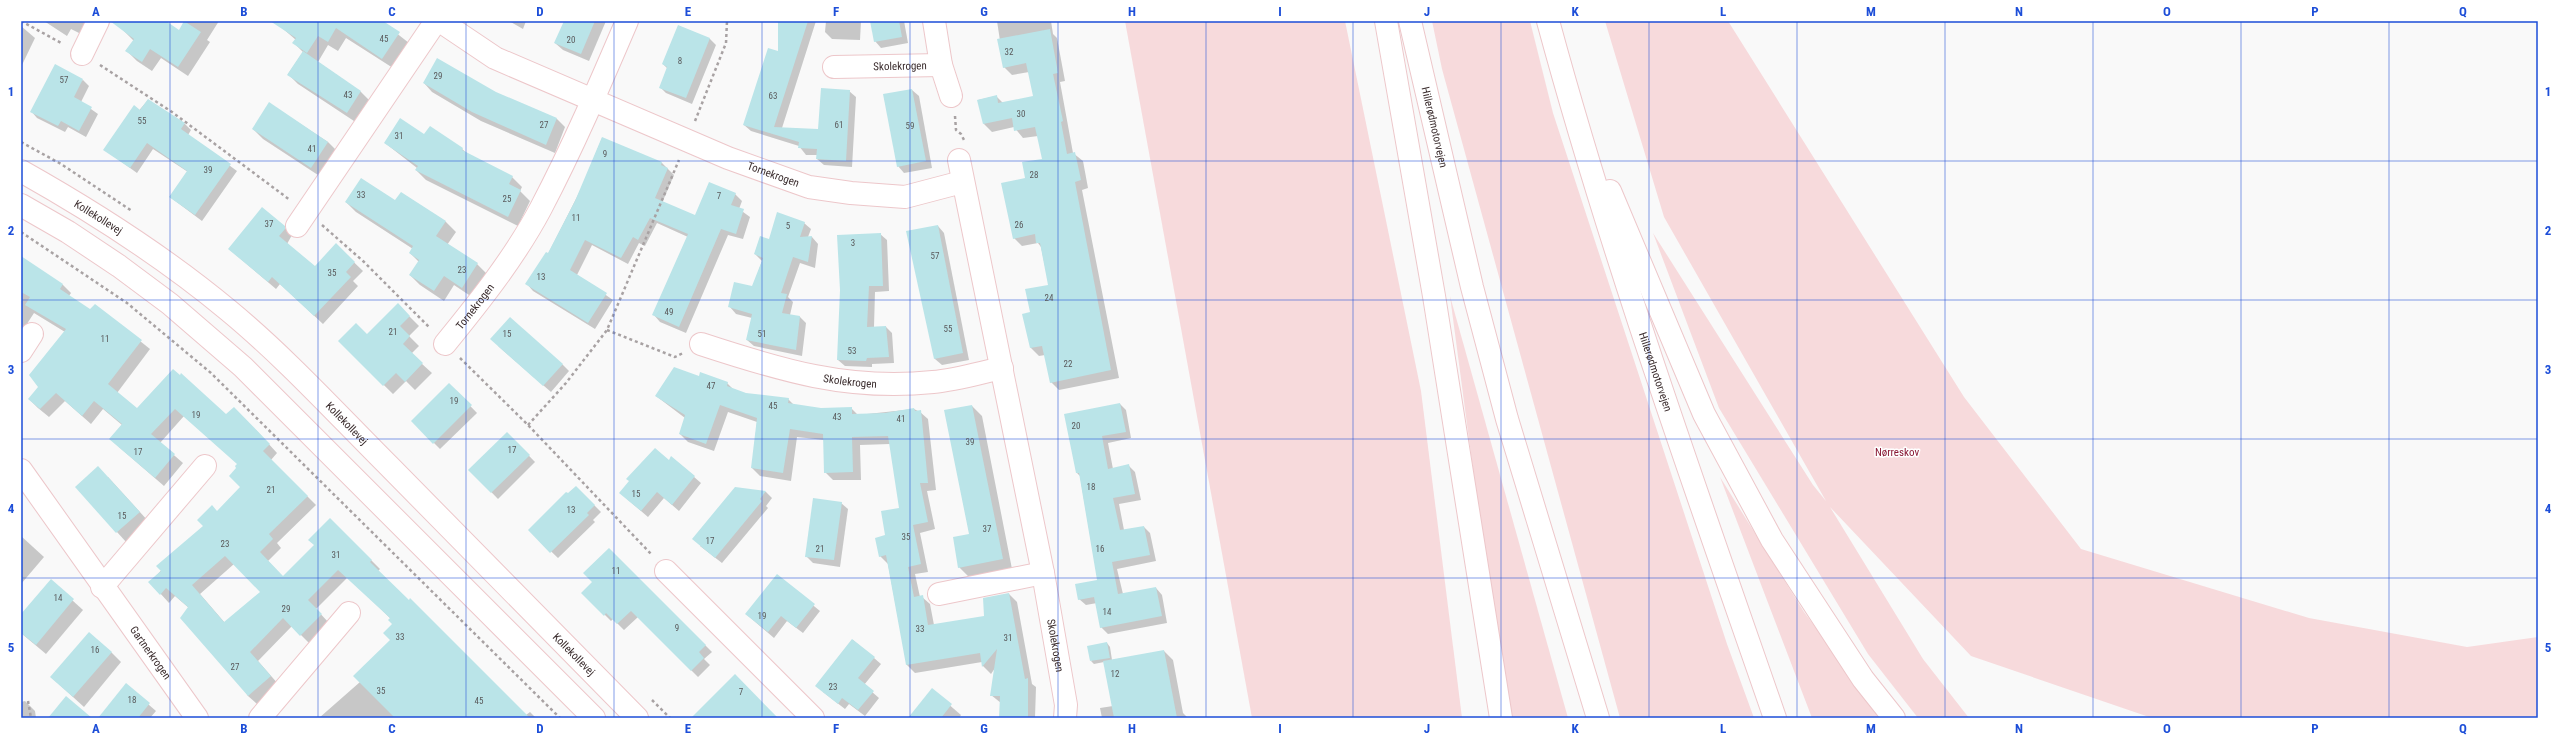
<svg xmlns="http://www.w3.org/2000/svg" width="2559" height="739" font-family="'Roboto Condensed',sans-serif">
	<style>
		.green { fill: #f7dadc }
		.shadow { fill: #0003; fill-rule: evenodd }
		.building { fill: #bae4e8; fill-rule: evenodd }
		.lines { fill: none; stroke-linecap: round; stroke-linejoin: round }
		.minor-casing { stroke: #edc7ca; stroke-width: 24 }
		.highway-casing { stroke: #edc7ca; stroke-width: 24 }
		.path { stroke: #a8a2a3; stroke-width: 2.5; stroke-dasharray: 3 3; stroke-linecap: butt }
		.minor { stroke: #fff; stroke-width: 22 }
		.highway { stroke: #fff; stroke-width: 22 }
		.grid { fill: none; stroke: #1d4ed8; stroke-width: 1; stroke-opacity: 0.55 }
		.labels { text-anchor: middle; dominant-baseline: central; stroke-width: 3; stroke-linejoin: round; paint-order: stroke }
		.number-label { font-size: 9px; fill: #5a5a5c }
		.street-label { font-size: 11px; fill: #3a2c2d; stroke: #fff }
		.park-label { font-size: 11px; fill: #891935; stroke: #fff }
		.neatline { fill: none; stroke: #1d4ed8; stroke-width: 1.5 }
		.grid-label { font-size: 13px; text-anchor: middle; font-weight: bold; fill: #1d4ed8 }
	</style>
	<rect width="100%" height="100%" fill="#f9f9f9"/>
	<!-- green -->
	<g class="green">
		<path d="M1125,21H1345L1421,391L1462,718H1252Z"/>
		<path d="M1432,21H1530L1553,113L1727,644L1754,718H1620L1442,69Z"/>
		<path d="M1605,21H1728L1964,397L2081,549L2309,618L2467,647L2538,637V718H2152L1971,656L1830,507L1923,659L1969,718H1918L1868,654L1719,408L1653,233L1813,485L1826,501L1664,217Z"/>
		<path d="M1450,296L1568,718H1506Z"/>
		<path d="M1720,477L1804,612L1883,718H1812Z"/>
	</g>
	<!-- shadow -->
	<g class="shadow">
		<path d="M44,21H88L81,34L71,29L67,36Z"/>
		<path d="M127,21H164L179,31L186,21H219L207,40L210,42L188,76L161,58L152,71L137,61L127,51L134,41L122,29Z"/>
		<path d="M274,21H381L409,43L393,68L346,38L338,51L328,45L318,62L361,92L371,102L357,123L298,84L288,74L303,52L294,43L296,40Z"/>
		<path d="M509,21H526L523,29Z"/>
		<path d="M565,21H606L589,61L563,50L555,43Z"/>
		<path d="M779,21H816L782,128L819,130L849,91L856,97L852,167L824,165L817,159V155H806L799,146L751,131L744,125L779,52Z"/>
		<path d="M826,21H861L860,40L832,39L825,32Z"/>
		<path d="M871,21H904L908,43L881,48L875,41Z"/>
		<path d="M997,21H1051L1053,34L1057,38L1065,81L1060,82L1073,153L1083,161L1088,188L1082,190L1119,378L1059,390L1051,382L1045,355L1039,356L1031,348V313L1049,285L1041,247L1038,243L1022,246L1014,238L1026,179L1043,159L1038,136L1023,138L1014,127L992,132L984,124L978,100L996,96L1003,103L1034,97L1029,72L1012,75L1004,67Z"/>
		<path d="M21,26L35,38L21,67Z"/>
		<path d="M679,26L710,39L716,45L692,104L666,93L660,87L668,69L663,64Z"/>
		<path d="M83,80L89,86L81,102L98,114L86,137L68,127L65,132L37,118L31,111Z"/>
		<path d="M424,83L557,119L565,127L555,153L481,121L432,92Z"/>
		<path d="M912,90L919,96L932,168L904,173L898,166Z"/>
		<path d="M148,100L185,124L191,130L188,135L237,171L202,221L170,197L188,172L153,149L137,173L105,150Z"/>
		<path d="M270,104L328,142L338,152L321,177L263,139L253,129Z"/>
		<path d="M602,138L662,163L674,175L662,203L696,217L735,194L742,201L739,209L750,217L743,239L728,235L686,333L660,322L654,315L688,237L657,223L645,246L639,243L628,264L592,245L577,275L613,300L595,329L533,291L527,284L548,254L582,187Z"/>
		<path d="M385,143L462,149L468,154L512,177L522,187L520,191L530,201L518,226L426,180L416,170L417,168Z"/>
		<path d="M401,193L446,222L456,232L447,245L477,264L487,274L472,297L454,285L444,301L420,285L410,275L419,262L410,253L413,249L356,212L346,202H396Z"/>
		<path d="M804,223L811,229L808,237H812L818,244L815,268L800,263L788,297L793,302L790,315L800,317L806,323L802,356L754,346L747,340L752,318L736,314L730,307L753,287L762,261L755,254L769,240Z"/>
		<path d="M938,226L944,233L969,360L942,365L935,359Z"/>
		<path d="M284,227L292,235L287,244L315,267L336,245L363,271L353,281L358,286L323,324L280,284L276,289L229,249Z"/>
		<path d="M880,234L887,240L889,291L875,292L874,327H886L892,333L894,363L872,364V367L845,366L838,360L841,290Z"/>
		<path d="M21,257L63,285L71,293L69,296L91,311L95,305L150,349L117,393L137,409L173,370L226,415L256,430L277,453L271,460L316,505L277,543L281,548L268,561L283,577L315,545L330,519L380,569L378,571L526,715L530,712L536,718H319L360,682L391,640L393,624L391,619L348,577L316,609L330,624L310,644L292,626L258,661L279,685L257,704L248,696L189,608L175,596L169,603L150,582L241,487L238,464L184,416L160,443L183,463L164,486L119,447L122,425L103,409L91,424L65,401L49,417L38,408L29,399L39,387L65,332L34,313L21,333ZM234,564L262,592L225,623L200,594Z"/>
		<path d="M398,305L419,326L409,336L419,346L411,354L432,373L415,390L406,381L393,394L339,341L367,336Z"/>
		<path d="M498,346L562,364L569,371L551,392Z"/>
		<path d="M700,377L727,383L733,389L746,394L788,399L794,405L821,409L851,408L858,415L914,409L920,412L928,419L936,490L927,491L935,529L920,533L928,572L915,574L920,597H922L930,604L934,625L985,617L1009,594L1017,602L1032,684L1036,687L1035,718H1000L1001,703L991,695L995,668L991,674L983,666L982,662L915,673L907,665L888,564L880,556L900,508L890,444L860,445L861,480H833L825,472L824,440L797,437L791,481L760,476L752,468L757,422L728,412L714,451L688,442L680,434L685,418L656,396Z"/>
		<path d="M449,384L477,413L440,449L412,421Z"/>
		<path d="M1120,404L1126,410L1131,438L1108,443L1113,469L1129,466L1135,472L1141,500L1119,504L1124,530L1144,527L1150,533L1156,561L1117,569L1123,594L1156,588L1162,595L1167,623L1108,634L1101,627L1097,603L1086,605L1079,599L1098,581L1080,476L1077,473Z"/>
		<path d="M972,406L982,416L1012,569L969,577L959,567L970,535L945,411Z"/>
		<path d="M507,433L535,462L498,499L470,470Z"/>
		<path d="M671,457L701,483L679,511L664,498L648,517L627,499L670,461Z"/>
		<path d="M108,477L149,522L127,543L76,487Z"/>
		<path d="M576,487L601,512L593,520L595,522L558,558L529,530Z"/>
		<path d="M736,488L766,492L772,498L766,506L768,508L722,563L700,546Z"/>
		<path d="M841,503L848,509L840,567L813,563L806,556Z"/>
		<path d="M21,536L44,557L21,584Z"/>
		<path d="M609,549L712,652L704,659L710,665L698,677L638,617L624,630L613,619L611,621L583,593L594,582Z"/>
		<path d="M777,576L820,611L803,633L787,621L774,638L746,614Z"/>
		<path d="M51,581L83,610L46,654L21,633V616Z"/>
		<path d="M853,640L881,664L864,685L879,698L865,716L849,704L845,709L823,692Z"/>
		<path d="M1107,643L1110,647L1112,660L1164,651L1173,660L1183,713L1188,718H1102L1100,708L1113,706L1104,662L1094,664L1091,661Z"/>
		<path d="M111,652L121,662L84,707L51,677Z"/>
		<path d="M126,685L156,711L150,718H99Z"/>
		<path d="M932,690L961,715L959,718H909Z"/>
		<path d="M25,701L35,711L36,718H21V702Z"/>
	</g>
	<!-- building -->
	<g class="building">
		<path d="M110,21H166L179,30L184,21L201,32L178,67L150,49L142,62L125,51L134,39Z"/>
		<path d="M270,21H383L400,32L382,59L336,28L328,42L318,36L307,53L292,43L296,38Z"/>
		<path d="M564,21H595L581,54L554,43Z"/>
		<path d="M778,21H808L774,127L818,129L821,88L850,90L846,161L816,159L817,149L798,148L799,142L743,125L768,48L778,51Z"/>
		<path d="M870,21H899L902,37L874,42Z"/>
		<path d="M678,25L710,38L686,98L659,88L667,67L662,64Z"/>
		<path d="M1050,29L1058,73L1053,74L1063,121L1061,122L1067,154L1075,152L1081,180L1075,182L1111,370L1050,383L1042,346L1030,348L1022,314L1030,312L1025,289L1048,285L1040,243H1036L1035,234L1013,239L1001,183L1025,178L1022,162L1042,159L1035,127L1014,131L1012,118L983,124L977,100L997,95L998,103L1033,96L1026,63L1003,68L997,39Z"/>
		<path d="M303,51L361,91L347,113L287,75Z"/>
		<path d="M437,58L496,92L557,118L546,145L472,112L423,83Z"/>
		<path d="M55,64L83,79L74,97L92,107L79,131L61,121L58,126L30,112Z"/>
		<path d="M912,89L926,161L897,167L883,94Z"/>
		<path d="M148,99L185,123L181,129L231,164L195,215L169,197L187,171L147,143L130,168L103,150L134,105L140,110Z"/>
		<path d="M269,102L328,142L311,168L252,129Z"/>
		<path d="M400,118L424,134L430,126L463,148L462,150L513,176L509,184L521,190L508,217L415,170L418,166L384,143Z"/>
		<path d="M602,137L662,162L661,165L668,168L655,198L695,215L709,182L736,193L731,205L744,209L736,234L721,229L679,327L652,315L688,234L650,218L638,240L633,237L621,258L585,240L570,270L607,293L588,323L525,284L546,252L548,253L575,201Z"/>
		<path d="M361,178L395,200L401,192L446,221L436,236L478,263L462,288L444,276L434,291L409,275L419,260L409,253L413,246L345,202Z"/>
		<path d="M262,207L285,226V229L279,236L315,266L336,243L355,262L346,272L351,277L314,316L272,277L268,282L228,249Z"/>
		<path d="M777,212L805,222L800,237L812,236L808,262L793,257L781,293L787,294L782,313L800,316L796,350L746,340L752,314L728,307L734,282L752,286L763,258L754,254L760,236L769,239Z"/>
		<path d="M938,225L963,353L934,359L906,231Z"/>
		<path d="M881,233L883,286H869L867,327L886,326L889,357L867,358L866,361L837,360L840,290L837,235Z"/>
		<path d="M21,256L63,284L60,289L90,309L95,304L142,340L108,384L137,408L173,369L180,375L181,373L226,414L234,407L270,444L263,451L308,496L269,534L273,539L260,552L283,576L314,545L308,540L330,518L372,560L370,562L409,600L410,598L530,718H395L353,676L390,640L383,633L392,624L388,620L390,618L338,570L308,600L322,614L300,636L283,618L250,652L271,676L248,696L180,618L188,607L166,588L160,595L148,582L161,571L156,566L203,526L197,520L212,505L217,511L240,487L229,476L236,468L235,466L237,464L175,409L151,434L175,454L155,478L109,439L122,424L94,401L82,416L56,393L40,409L28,399L38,387L29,375L66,329L25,305L30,297L21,292ZM225,556L260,592L224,622L192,585Z"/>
		<path d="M398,303L410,316L400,326L410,336L403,344L423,363L405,382L396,373L383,386L338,341L356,323L367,334Z"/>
		<path d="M510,317L563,364L543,386L490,339Z"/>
		<path d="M674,367L699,376L700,372L728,382L727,386L746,393L789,398L788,403L821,408L852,407V414L885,413L914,408L915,411L921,410L928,483H920L928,522L913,525L921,564L908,567L914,597L923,595L928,625L984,616L983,598L1009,593L1025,679L1028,678V718H999L1000,696H990L997,649L982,667L980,653L906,665L886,555L879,557L875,538L885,535L881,511L899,508L888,436L852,437L853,472L824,473L823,434L790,429L783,473L751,468L757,418L720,405L706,444L679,434L685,415L655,396Z"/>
		<path d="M449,383L472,405L433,444L411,421Z"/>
		<path d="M1120,403L1126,432L1102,436L1108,469L1129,464L1135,494L1113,498L1120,530L1144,526L1150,555L1112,562L1118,594L1156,587L1162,616L1100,628L1094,597L1078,600L1075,584L1097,580L1079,473H1076L1064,414Z"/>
		<path d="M972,405L1003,559L958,568L953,537L969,534L944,410Z"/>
		<path d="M507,432L530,455L491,493L468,470Z"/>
		<path d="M655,448L669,460L671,456L695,476L672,505L657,492L641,511L619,493L629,481L626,479Z"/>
		<path d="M98,466L140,512L116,533L75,487Z"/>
		<path d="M576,486L595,505L587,513L589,515L550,553L528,530L566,492L568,493Z"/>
		<path d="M735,487L766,491L760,499L762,501L715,558L692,539Z"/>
		<path d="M813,498L842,502L834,560L805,557Z"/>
		<path d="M609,548L706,645L699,652L704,658L691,671L631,611L617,624L606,613L604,616L581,593L592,582L583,573Z"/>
		<path d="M777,574L815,604L796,628L781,616L768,632L745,614Z"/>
		<path d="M51,579L74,599L36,645L21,633V614Z"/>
		<path d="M89,632L112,652L73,697L50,677Z"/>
		<path d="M852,639L875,657L858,678L874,691L858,710L842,698L838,704L815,686Z"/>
		<path d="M1107,642L1110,658L1090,661L1087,646Z"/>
		<path d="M1164,650L1177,718H1114L1103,661Z"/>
		<path d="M735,674L778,718H691Z"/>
		<path d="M126,683L150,703L138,718H98Z"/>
		<path d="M932,688L952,704L941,718H908Z"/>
		<path d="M66,696L92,718H48Z"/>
	</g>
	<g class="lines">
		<!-- minor casing -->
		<g class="minor-casing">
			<g id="minor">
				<path id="s1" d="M440,21L495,58L728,158L809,187L851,193L905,197L962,182"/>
				<path d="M934,21L941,65L951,96"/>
				<path d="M82,54L98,21"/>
				<path id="s2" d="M834,67L941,65"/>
				<path id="s3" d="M959,160L1043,573L1066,705L1065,718"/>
				<path id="s4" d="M21,171C94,212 163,256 228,310C285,357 336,413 389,466C471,550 554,634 637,718"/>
				<path d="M21,205L68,232L119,266L170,304L243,367L594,718"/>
				<path d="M297,226L436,21"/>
				<path id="s5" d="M445,344C480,301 515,257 541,208C573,147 600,84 627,21"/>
				<path id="s6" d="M701,344C780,370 848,391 933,382C956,380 979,373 1002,368"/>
				<path d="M21,351L32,334"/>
				<path id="s7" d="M21,470L197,718"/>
				<path d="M666,571L813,718"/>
				<path d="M102,587L205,466"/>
				<path d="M939,594L1043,573"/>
				<path d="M260,718L349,613"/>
			</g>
		</g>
		<!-- highway casing -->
		<g class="highway-casing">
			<g id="highway">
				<path d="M1386,21L1434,296L1501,718"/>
				<path id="s8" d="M1410,21L1472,287L1507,419L1598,718"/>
				<path id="s9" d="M1548,21C1612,257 1695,487 1775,718"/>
				<path d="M1610,191L1704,414L1772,540L1863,679L1894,718"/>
			</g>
		</g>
		<!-- path -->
		<g class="path">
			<path d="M21,21L63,44"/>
			<path d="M100,65L172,112L290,200"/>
			<path d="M955,116L956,130L961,134L964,140"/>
			<path d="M695,121L726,43L727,21"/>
			<path d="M21,142L61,164L132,211"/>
			<path d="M322,225L363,261L430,328"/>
			<path d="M21,232L127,303L211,373L560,718"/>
			<path d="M607,330L675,357L683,353"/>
			<path d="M460,358L528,425L652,555"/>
			<path d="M528,425L566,383L607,330L679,160"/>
			<path d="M652,700L670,718"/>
			<path d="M28,701L31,718"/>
		</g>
		<!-- minor -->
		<use href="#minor" class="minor"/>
		<!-- highway -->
		<use href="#highway" class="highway"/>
	</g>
	<!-- grid -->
	<path class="grid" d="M170,21V718M318,21V718M466,21V718M614,21V718M762,21V718M910,21V718M1058,21V718M1206,21V718M1353,21V718M1501,21V718M1649,21V718M1797,21V718M1945,21V718M2093,21V718M2241,21V718M2389,21V718M21,161H2538M21,300H2538M21,439H2538M21,578H2538"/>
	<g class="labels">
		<!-- number labels -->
		<g class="number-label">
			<text x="384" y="39">45</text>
			<text x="571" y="40">20</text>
			<text x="1009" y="52">32</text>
			<text x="680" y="61">8</text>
			<text x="438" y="76">29</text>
			<text x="64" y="80">57</text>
			<text x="348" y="95">43</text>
			<text x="773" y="96">63</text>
			<text x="1021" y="114">30</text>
			<text x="142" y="121">55</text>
			<text x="544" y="125">27</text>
			<text x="839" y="125">61</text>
			<text x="910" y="126">59</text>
			<text x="399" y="136">31</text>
			<text x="312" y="149">41</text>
			<text x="605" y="154">9</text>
			<text x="208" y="170">39</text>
			<text x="1034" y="175">28</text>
			<text x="361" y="195">33</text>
			<text x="719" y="196">7</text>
			<text x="507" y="199">25</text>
			<text x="576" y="218">11</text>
			<text x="269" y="224">37</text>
			<text x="1019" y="225">26</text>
			<text x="788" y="226">5</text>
			<text x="853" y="243">3</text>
			<text x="935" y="256">57</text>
			<text x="462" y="270">23</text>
			<text x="332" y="273">35</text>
			<text x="541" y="277">13</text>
			<text x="1049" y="298">24</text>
			<text x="669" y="312">49</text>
			<text x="948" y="329">55</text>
			<text x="393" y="332">21</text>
			<text x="507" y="334">15</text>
			<text x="762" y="334">51</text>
			<text x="105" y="339">11</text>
			<text x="852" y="351">53</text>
			<text x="1068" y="364">22</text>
			<text x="711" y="386">47</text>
			<text x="454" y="401">19</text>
			<text x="773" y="406">45</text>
			<text x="196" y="415">19</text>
			<text x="837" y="417">43</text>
			<text x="901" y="419">41</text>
			<text x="1076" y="426">20</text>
			<text x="970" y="442">39</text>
			<text x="512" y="450">17</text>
			<text x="138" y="452">17</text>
			<text x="1091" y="487">18</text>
			<text x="271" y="490">21</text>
			<text x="636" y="494">15</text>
			<text x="571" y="510">13</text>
			<text x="122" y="516">15</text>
			<text x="987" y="529">37</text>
			<text x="906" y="537">35</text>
			<text x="710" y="541">17</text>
			<text x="225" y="544">23</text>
			<text x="820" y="549">21</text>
			<text x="1100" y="549">16</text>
			<text x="336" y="555">31</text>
			<text x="616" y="571">11</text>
			<text x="58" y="598">14</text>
			<text x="286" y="609">29</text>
			<text x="1107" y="612">14</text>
			<text x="762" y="616">19</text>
			<text x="677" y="628">9</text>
			<text x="920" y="629">33</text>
			<text x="400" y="637">33</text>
			<text x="1008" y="638">31</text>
			<text x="95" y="650">16</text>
			<text x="235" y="667">27</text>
			<text x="1115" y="674">12</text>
			<text x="833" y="687">23</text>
			<text x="381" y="691">35</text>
			<text x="741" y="692">7</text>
			<text x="132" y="700">18</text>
			<text x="479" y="701">45</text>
		</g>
		<!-- street labels -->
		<g class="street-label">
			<text stroke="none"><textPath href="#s2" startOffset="66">Skolekrogen</textPath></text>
			<text stroke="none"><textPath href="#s8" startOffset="109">Hillerødmotorvejen</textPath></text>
			<text stroke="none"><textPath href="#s1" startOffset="368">Tornekrogen</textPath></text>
			<text stroke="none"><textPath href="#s4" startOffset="90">Kollekollevej</textPath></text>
			<text stroke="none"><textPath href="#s5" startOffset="48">Tornekrogen</textPath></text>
			<text stroke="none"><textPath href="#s9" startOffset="367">Hillerødmotorvejen</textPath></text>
			<text stroke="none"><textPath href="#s6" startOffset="154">Skolekrogen</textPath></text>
			<text stroke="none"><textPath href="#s4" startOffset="414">Kollekollevej</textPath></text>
			<text stroke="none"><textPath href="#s3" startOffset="495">Skolekrogen</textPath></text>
			<text stroke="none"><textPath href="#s7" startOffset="224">Gartnerkrogen</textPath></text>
			<text stroke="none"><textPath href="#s4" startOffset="738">Kollekollevej</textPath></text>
		</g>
		<!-- park labels -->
		<g class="park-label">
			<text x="1897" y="452">Nørreskov</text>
		</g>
	</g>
	<!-- border -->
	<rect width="2559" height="739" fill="none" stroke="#ffffff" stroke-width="44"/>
	<rect x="22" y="22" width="2515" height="695" class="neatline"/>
	<g class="grid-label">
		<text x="96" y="16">A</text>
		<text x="244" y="16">B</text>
		<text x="392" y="16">C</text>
		<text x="540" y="16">D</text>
		<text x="688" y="16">E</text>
		<text x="836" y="16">F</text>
		<text x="984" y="16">G</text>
		<text x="1132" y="16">H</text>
		<text x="1280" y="16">I</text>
		<text x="1427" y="16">J</text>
		<text x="1575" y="16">K</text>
		<text x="1723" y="16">L</text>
		<text x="1871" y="16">M</text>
		<text x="2019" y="16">N</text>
		<text x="2167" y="16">O</text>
		<text x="2315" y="16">P</text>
		<text x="2463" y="16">Q</text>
		<text x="11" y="96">1</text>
		<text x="2548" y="96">1</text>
		<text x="11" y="235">2</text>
		<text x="2548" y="235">2</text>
		<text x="11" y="374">3</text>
		<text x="2548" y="374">3</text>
		<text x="11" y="513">4</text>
		<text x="2548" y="513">4</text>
		<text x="11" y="652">5</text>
		<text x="2548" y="652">5</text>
		<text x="96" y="733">A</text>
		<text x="244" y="733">B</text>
		<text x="392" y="733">C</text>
		<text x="540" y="733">D</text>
		<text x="688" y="733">E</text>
		<text x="836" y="733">F</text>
		<text x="984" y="733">G</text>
		<text x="1132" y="733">H</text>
		<text x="1280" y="733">I</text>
		<text x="1427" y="733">J</text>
		<text x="1575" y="733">K</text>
		<text x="1723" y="733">L</text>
		<text x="1871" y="733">M</text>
		<text x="2019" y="733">N</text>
		<text x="2167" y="733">O</text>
		<text x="2315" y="733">P</text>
		<text x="2463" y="733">Q</text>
	</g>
</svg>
